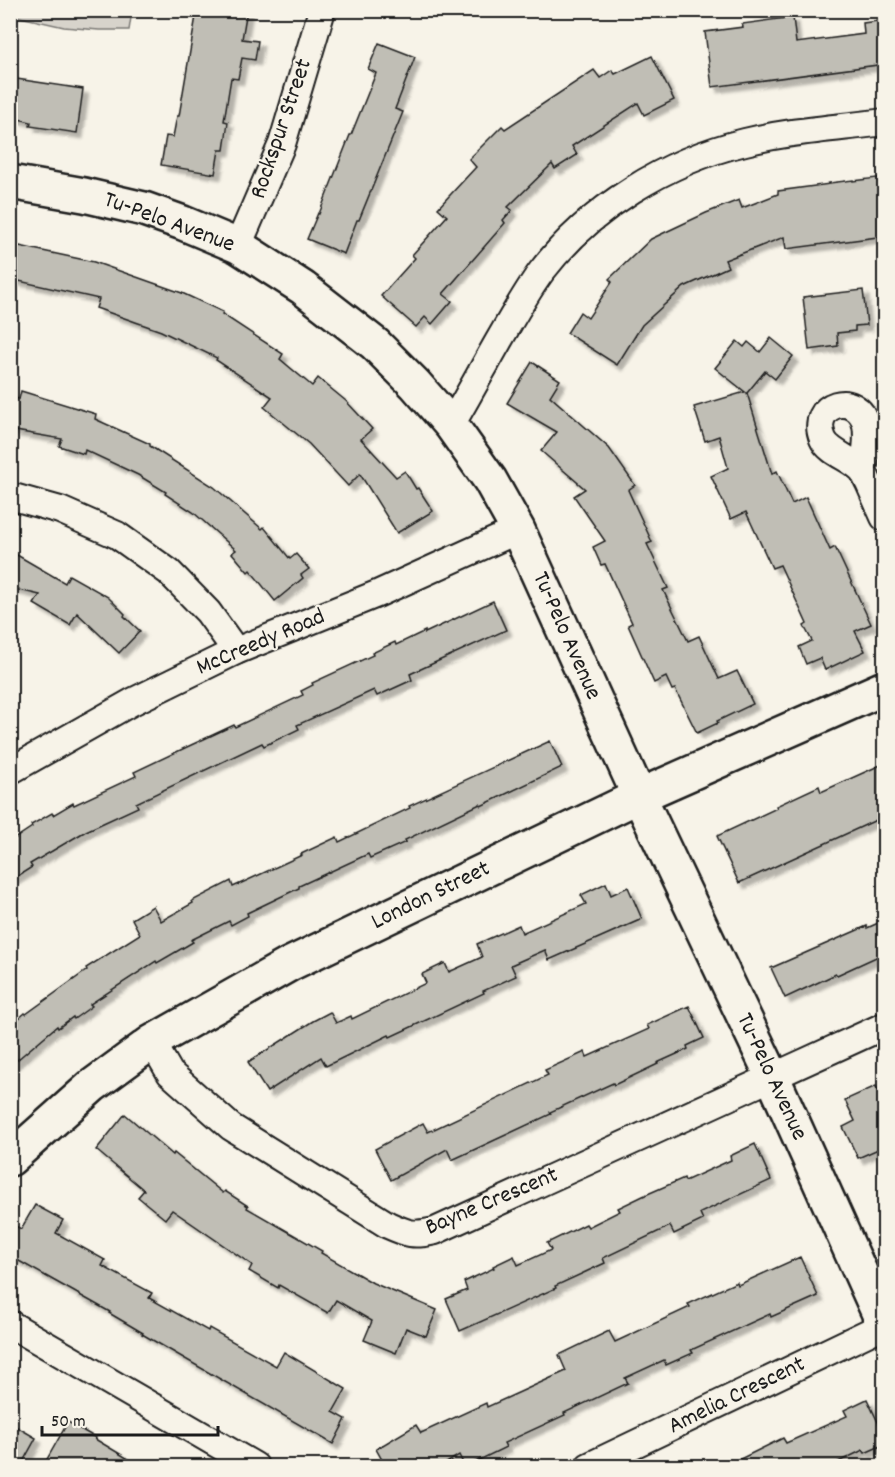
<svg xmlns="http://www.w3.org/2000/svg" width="895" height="1477" font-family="Dekko,sans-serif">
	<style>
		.green { fill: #d7d3cb; stroke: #7a7874; stroke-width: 1.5 }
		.building { fill: #c0beb5; stroke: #1c1c1c; stroke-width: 1.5; filter: url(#shadow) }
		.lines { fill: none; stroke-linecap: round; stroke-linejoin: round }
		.street-casing { stroke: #1c1c1c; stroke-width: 30 }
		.secondary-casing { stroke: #1c1c1c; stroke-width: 38 }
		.street { stroke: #f7f3e8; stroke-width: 26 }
		.secondary { stroke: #f7f3e8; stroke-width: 33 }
		.labels { text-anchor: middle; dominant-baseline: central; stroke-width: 4.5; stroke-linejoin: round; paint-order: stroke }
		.street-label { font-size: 24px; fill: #1c1c1c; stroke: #f7f3e8 }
	</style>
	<defs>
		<filter id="shadow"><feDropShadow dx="5.5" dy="5.5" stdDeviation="1.5" flood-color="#0004"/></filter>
	</defs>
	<rect width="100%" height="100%" fill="#f7f3e8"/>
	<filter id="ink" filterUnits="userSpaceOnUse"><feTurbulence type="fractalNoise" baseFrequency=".0167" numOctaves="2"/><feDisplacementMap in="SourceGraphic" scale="12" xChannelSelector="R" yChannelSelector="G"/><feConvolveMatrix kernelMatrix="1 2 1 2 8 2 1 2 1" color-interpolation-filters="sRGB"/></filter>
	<g filter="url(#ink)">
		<!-- green -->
		<path class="green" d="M11,10H132V11L129,30H99L64,27L11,15Z"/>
		<!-- building -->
		<g class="building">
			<path d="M197,10H247L242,39L258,41L255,60L242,58L238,79L231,78L224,121L228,122L224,150H219L215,174L161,165L166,136L173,137L177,116H179Z"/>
			<path d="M793,17L796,43L864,34L863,23L885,20V64L712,87L705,32L743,27L742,24Z"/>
			<path d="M379,43L415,57L395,109L403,112L359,220H357L344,254L307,239L318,213L319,214L350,135H351L376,73L368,69Z"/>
			<path d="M652,56L674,100L644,115L638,103L572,146L577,155L555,169L552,164L508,207L512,210L503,220L505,223L443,294L452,301L432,324L425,317L416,327L381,296L415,258L412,255L447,216L438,208L476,167L469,159L502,126L505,129L594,70L600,78L612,70L615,74Z"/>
			<path d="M10,78L83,89L77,133L30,126L31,122L10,117Z"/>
			<path d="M885,177V236L786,249L784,237L725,260L728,267L684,287L642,325L617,365L567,333L580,312L588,318L612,282L609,279L651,239L706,213L739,200L742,208L778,194V191L830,184L829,183L853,180V181Z"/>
			<path d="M10,244L94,262L182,293L223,312L222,314L283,354L280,359L312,386L318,378L346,401L372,429L361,439L396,477L405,471L416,489L418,488L433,511L397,533L360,474L348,486L309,444L264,407L272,397L216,360L217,358L161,331L96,308L99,299L10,279Z"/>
			<path d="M863,290L867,325L855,326V331L837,333L838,346L809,350L803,297Z"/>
			<path d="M771,338L793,356L775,379L765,371L747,393L772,474L777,471L792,504L806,497L830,550L835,547L871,624L855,631L865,651L825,670L820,658L806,664L799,647L812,641L804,626L807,624L780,565L772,568L746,512L731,519L711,476L728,468L719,436L705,441L694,407L745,392L715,368L737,341L744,347L748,342L760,352Z"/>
			<path d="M532,362L560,380L550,396L609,448L635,485L628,490L652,542L647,544L668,588L663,590L688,641L699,636L719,679L737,671L753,704L717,721L718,723L697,733L675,689L672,690L666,677L654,683L628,625L632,623L605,564L601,565L593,547L605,541L574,496L585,489L541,451L557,432L507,403Z"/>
			<path d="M21,391L96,414L95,419L150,444V446L214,487L262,529L264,527L290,559L296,554L309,569L301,575L303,578L275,601L250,570L248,572L232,553L236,550L193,512L165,494L166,492L138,475L85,450L84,454L59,446L62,439L10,430V397L19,399Z"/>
			<path d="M10,551L65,583L69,575L108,597L125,614L124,616L140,631L119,653L77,613L70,625L34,604L40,595L10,588Z"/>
			<path d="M493,601L506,630L410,674L412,680L377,696L374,690L297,725L299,729L264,746L262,743L136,803L138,807L86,831L30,864L32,867L10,881V834L14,839L32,827L31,825L52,813L53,815L73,803L74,805L136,776L134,772L189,746L234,725L235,727L303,695L301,691L313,685L312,683L373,655L372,653L395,642L396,645L425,631V633Z"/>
			<path d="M550,741L562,767L481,806L480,804L405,840L406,842L370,858L368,854L299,886V888L247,913L248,916L231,925L229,921L191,940L193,942L157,963L156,961L90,1004L92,1006L74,1019L73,1017L58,1028L57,1026L10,1066V1026L25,1013L26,1014L87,970L86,968L140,934L132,919L153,906L161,921L193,903L192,901L231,881L233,887L302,855L301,854L337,837L339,842L410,808L409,806Z"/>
			<path d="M885,763V816L739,883L717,836L777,808L776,806L819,786L821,792Z"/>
			<path d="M606,883L611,895L628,887L642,919L549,960L545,950L511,965L516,976L483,991L484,993L390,1037L389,1035L326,1066L321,1057L267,1092L248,1062L313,1021L330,1012L336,1023L351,1016L352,1019L426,983L422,974L445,963L449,972L482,957L477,944L519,925L522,933L586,904L581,895Z"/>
			<path d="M885,920V953L837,975L836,974L785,998L771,968L867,926V928Z"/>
			<path d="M689,1006L704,1038L687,1046L688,1049L657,1063L658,1064L614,1085L613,1083L550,1112L551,1114L452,1160L447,1149L391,1180L375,1149L423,1123L428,1132L548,1075L545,1070L585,1052L587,1057L649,1029L647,1025Z"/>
			<path d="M876,1086L885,1105V1146L858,1158L843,1127L855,1121L845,1100Z"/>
			<path d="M125,1114L173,1155L174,1153L223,1193L225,1191L248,1206L247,1208L322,1251L321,1253L373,1283L437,1310L426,1336L406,1328L396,1353L364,1340L372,1321L336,1300L328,1313L279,1285L278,1288L249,1271L252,1265L172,1210L165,1219L138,1197L144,1190L96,1150Z"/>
			<path d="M755,1144L771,1180L700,1213L703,1220L674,1234L670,1226L603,1258L605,1263L555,1286L556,1288L460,1331L446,1299L467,1290L464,1282L494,1268L493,1266L514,1256L518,1265L551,1250L547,1243L586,1224L588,1227L620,1211L618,1208L643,1196L684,1178L685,1181L731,1160L730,1156Z"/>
			<path d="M35,1205L63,1220L56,1233L105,1260L102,1266L152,1293L149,1298L208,1331L209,1328L276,1366L284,1352L346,1389L333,1412L346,1419L333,1444L142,1334L143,1333L109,1313L110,1312L10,1256V1223L21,1229Z"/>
			<path d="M800,1257L818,1296L771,1317L770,1314L691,1350L693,1353L666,1365L664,1360L625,1378L628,1383L564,1413L565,1415L504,1443L506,1447L465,1467L459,1455L440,1467H386L376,1449L416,1425L421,1433L486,1403L487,1407L566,1371L559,1355L609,1331L615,1342L690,1307L688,1304L737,1282L738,1285Z"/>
			<path d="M867,1399L885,1437V1444L865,1453L863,1450L828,1467H724L783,1438L786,1443L847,1416L844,1410Z"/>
			<path d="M68,1422L96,1438L95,1439L142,1467H56L46,1461Z"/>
			<path d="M10,1423L36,1438L20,1467H10Z"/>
		</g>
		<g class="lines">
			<!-- street casing -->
			<g class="street-casing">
				<g id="street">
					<path d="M238,246L282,144L322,10"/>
					<path d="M451,425C467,398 482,370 498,342C512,318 525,294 541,272C590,208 666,161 745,142C790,131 838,128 884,122"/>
					<path d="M863,471C865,456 869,440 866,425C858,389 808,403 823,439C829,453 853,459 863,471C865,474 867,480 869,483C874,494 879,506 884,517"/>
					<path d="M10,496L60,510L117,535L169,572L208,612L236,651"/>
					<path d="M10,771L132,702L236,651L377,594L518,530"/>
					<path d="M152,1042L170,1073L231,1127L388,1225C408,1234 413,1236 435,1231L884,1026"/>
					<path d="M10,1324L255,1466"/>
					<path d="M589,1466L884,1325"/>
				</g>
			</g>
			<!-- secondary casing -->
			<g class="secondary-casing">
				<g id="secondary">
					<path d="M10,182L84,195L144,209L183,223L238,246L303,288L375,344L415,384L451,425L490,480L518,530L639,796L773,1078L884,1325"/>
					<path d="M10,1159L92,1086L152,1042L290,964L639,796L884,688"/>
				</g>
			</g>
			<!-- street -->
			<use href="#street" class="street"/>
			<!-- secondary -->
			<use href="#secondary" class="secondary"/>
		</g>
	</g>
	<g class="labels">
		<!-- street labels -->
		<g class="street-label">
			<text transform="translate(282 129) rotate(-71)">Rockspur Street</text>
			<text transform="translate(169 223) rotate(20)">Tu-Pelo Avenue</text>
			<text transform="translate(566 636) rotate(66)">Tu-Pelo Avenue</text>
			<text transform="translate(261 643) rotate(-23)">McCreedy Road</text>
			<text transform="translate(431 896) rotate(-26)">London Street</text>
			<text transform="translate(771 1077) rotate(65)">Tu-Pelo Avenue</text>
			<text transform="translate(492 1202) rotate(-23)">Bayne Crescent</text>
			<text transform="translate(737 1396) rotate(-26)">Amelia Crescent</text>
		</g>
	</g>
	<!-- margin -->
	<rect width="895" height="1477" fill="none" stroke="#f7f3e8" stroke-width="36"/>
	<rect x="18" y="18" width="859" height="1441" fill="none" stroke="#1c1c1c" stroke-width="2" filter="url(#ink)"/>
	<!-- scale -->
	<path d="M42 1426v9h176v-9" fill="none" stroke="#1c1c1c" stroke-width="3"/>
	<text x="51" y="1426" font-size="18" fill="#1c1c1c" stroke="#f7f3e8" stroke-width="4.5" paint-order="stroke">50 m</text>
</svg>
